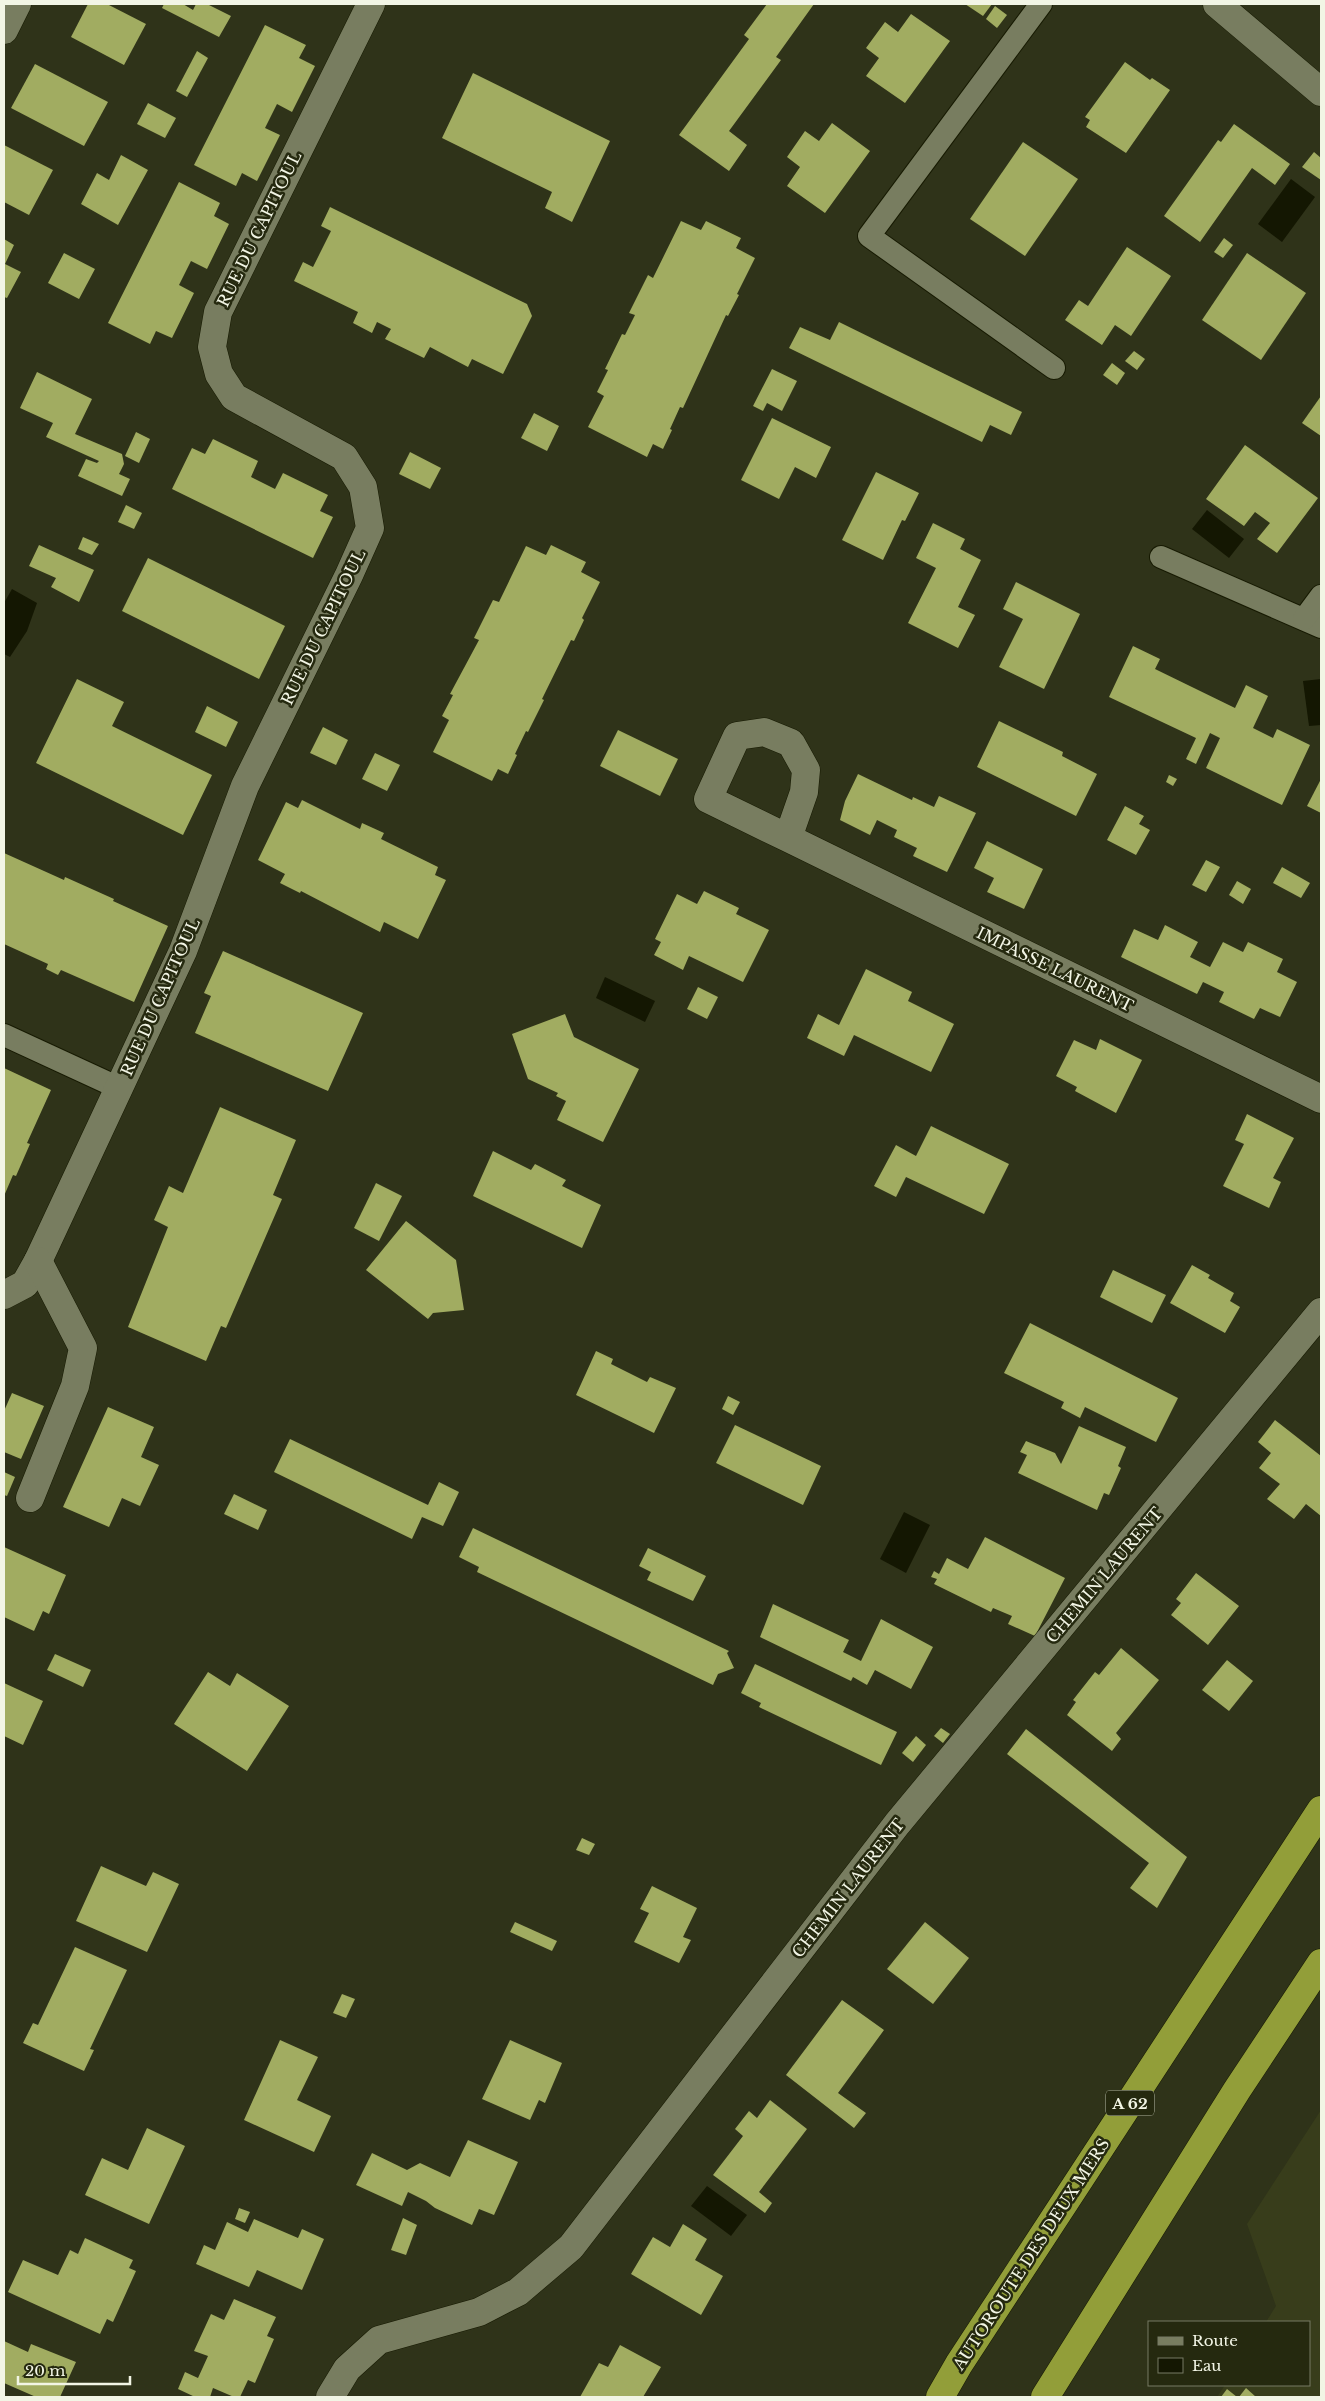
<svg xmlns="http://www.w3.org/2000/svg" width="1325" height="2401" font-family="'Libre Baskerville',serif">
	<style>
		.built { fill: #383d1b }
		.water { fill: #141702 }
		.building { fill: #a1ac61 }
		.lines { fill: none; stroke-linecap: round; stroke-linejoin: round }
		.service-casing { stroke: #171a02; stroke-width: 24 }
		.minor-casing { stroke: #171a02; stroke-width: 29 }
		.motorway-casing { stroke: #171a02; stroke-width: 29 }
		.service { stroke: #787d60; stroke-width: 22 }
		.minor { stroke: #787d60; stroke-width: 28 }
		.motorway { stroke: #929e39; stroke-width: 28 }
		.labels { text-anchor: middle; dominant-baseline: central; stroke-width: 5; stroke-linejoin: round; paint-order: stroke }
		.shield { fill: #25290f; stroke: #b4b8a5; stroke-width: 1 }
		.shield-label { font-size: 15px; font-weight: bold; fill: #f2f5e5 }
		.street-label { font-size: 16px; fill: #f2f5e5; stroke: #25290f }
	</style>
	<rect width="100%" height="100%" fill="#2f3319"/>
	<!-- built -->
	<path class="built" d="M1321,2110V2397H1217L1225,2385H1309V2322H1266L1276,2306L1247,2224Z"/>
	<!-- water -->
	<g class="water">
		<path d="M1291,179L1315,197L1282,242L1258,224Z"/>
		<path d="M1207,510L1244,539L1229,558L1192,529Z"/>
		<path d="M12,589L37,603L27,631L10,657L4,654V603Z"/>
		<path d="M1321,679V725L1309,726L1303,681Z"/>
		<path d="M605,977L655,1001L645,1022L596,998Z"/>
		<path d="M904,1512L930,1525L906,1573L880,1559Z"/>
		<path d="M707,2186L747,2215L731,2236L691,2206Z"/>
	</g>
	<!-- building -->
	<g class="building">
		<path d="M88,4H107L146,24L124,65L71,37Z"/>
		<path d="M164,4H183L193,10L196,4H207L231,16L219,37L162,8Z"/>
		<path d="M767,4H814L776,57L781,60L729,131L747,145L729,171L679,135L749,39L744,35Z"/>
		<path d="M965,4H992L983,16Z"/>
		<path d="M995,6L1007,15L997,28L986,19Z"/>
		<path d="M911,14L950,41L905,103L866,76L879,58L866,48L885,22L898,32Z"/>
		<path d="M265,25L306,45L299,58L315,66L292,112L277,104L265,128L280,135L257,181L242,173L236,186L194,165Z"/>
		<path d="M197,51L208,58L187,97L176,91Z"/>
		<path d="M1125,62L1150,80L1152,78L1170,90L1126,153L1086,127L1090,120L1085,117Z"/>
		<path d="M35,64L108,102L84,146L11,108Z"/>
		<path d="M473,73L610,141L572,222L545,208L552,192L442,138Z"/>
		<path d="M148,103L176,118L165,138L137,124Z"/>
		<path d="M832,123L870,151L825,213L787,186L800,167L787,157L805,131L819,141Z"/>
		<path d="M1234,124L1290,164L1275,185L1252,168L1200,242L1164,216L1218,140L1221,142Z"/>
		<path d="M1023,142L1078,179L1025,256L970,219Z"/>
		<path d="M4,145L53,170L29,215L4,202Z"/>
		<path d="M1314,152L1321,158V180L1302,167Z"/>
		<path d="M121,155L148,170L118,225L81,204L97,173L109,180Z"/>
		<path d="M179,182L220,203L214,216L229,224L207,269L191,261L179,285L194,293L172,338L156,331L150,344L108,323Z"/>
		<path d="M330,207L527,304L532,316L503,374L472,359L468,367L430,347L424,358L385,339L391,329L377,322L372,333L353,323L358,312L294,281L303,262L313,267L331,231L321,226Z"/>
		<path d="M681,221L701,230L706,221L741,238L736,248L755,258L737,294L739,295L728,316L726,315L683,408L680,407L670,429L672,430L663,449L653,444L647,457L588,427L604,396L597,392L608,370L605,369L622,334L625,335L635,315L629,313L648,275L653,278Z"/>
		<path d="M1224,238L1233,245L1223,258L1214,252Z"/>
		<path d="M4,239L14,245L5,264L21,272L7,298L4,297Z"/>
		<path d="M1127,247L1171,276L1131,336L1115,325L1102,345L1065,320L1079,300L1088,306Z"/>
		<path d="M64,253L95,269L79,299L48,283Z"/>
		<path d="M1247,253L1306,293L1261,360L1202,320Z"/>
		<path d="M839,322L1022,412L1011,435L990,425L982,442L789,348L800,327L830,340Z"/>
		<path d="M1134,351L1145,359L1137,370L1125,361Z"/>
		<path d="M1112,363L1125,373L1117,385L1103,375Z"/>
		<path d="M772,369L797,381L782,411L767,403L763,411L753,406Z"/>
		<path d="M37,372L92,399L75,434L122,454L124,464L119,474L130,479L122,496L78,476L86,459L97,463L99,461L46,437L53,423L20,408Z"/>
		<path d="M1321,396V436L1302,423Z"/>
		<path d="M534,413L559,426L547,451L521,438Z"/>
		<path d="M772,418L831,447L816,478L795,467L779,499L741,480Z"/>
		<path d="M136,432L150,439L139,463L125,456Z"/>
		<path d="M213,439L258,461L251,477L275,489L283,473L328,495L320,511L333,517L313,558L172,489L192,448L205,454Z"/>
		<path d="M1245,445L1318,498L1277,553L1257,539L1270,523L1255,512L1244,526L1206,499Z"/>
		<path d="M410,452L441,468L430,489L399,474Z"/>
		<path d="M876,472L919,493L905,521L902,520L883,560L842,540Z"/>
		<path d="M126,505L142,513L134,529L118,522Z"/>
		<path d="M933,523L965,539L960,549L981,560L958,607L975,615L958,648L908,623L936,568L916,558Z"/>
		<path d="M83,537L99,544L92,555L78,549Z"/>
		<path d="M39,545L94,570L79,602L51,587L56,578L29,566Z"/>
		<path d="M551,545L586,562L581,572L600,582L582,618L584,620L574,641L571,640L542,699L544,700L528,732L526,731L515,754L517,755L508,774L498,769L492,781L433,752L449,720L442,716L453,695L450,694L479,640L474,638L493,600L499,602L526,546L546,555Z"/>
		<path d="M148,558L285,626L259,679L122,611Z"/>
		<path d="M1016,582L1080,614L1044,689L999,667L1023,619L1003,609Z"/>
		<path d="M1133,646L1160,659L1155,669L1235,708L1246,685L1268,696L1253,728L1273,738L1277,729L1310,745L1282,805L1206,768L1220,738L1210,733L1196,764L1186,759L1196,738L1109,697Z"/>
		<path d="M77,679L124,702L112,726L212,775L183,835L36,763Z"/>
		<path d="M207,706L238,722L226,747L195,732Z"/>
		<path d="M999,721L1063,752L1062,756L1097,774L1076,816L977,767Z"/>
		<path d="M323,727L348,740L336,765L310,753Z"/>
		<path d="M618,730L678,759L660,796L600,766Z"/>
		<path d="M375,753L400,765L387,791L362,779Z"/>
		<path d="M858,774L912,800L913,797L934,807L939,796L976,813L947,872L913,856L917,848L894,837L897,830L877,820L870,835L840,820L845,801Z"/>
		<path d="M1169,775L1177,779L1173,786L1166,782Z"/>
		<path d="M1321,779V813L1307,806Z"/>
		<path d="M302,800L360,829L362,823L384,833L381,839L438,867L435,875L446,880L418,939L384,922L380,932L301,891L300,893L280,883L285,874L258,860L286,802L298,808Z"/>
		<path d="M1125,806L1144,816L1139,824L1150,830L1136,855L1107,840Z"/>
		<path d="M987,841L1043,869L1024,909L987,892L994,878L974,868Z"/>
		<path d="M4,853L64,880L65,877L114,899L113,901L168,926L134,1002L61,970L58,975L46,969L48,964L4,944Z"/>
		<path d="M1206,860L1220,867L1206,892L1192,885Z"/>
		<path d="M1282,867L1310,883L1301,898L1273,883Z"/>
		<path d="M1237,881L1251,889L1243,904L1229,895Z"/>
		<path d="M704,891L739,908L736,914L769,930L743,982L689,956L683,970L654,955L661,942L655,939L677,894L697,904Z"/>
		<path d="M1165,925L1198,942L1190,957L1210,967L1223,942L1243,952L1248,942L1283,959L1277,972L1297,982L1280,1017L1260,1008L1254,1019L1219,1002L1224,992L1203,982L1197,994L1121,957L1134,929L1158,940Z"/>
		<path d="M223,951L363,1013L328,1091L195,1033L211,996L204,993Z"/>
		<path d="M866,969L912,992L908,1001L954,1024L931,1072L854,1035L844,1056L807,1038L818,1014L839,1025Z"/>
		<path d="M698,987L718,997L707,1019L687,1009Z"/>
		<path d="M565,1014L574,1037L639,1069L603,1142L557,1120L566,1101L556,1096L558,1093L528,1079L512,1034Z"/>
		<path d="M1100,1039L1142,1060L1116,1113L1075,1091L1077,1087L1056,1076L1074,1040L1096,1050Z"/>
		<path d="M4,1068L51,1090L27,1143L30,1144L16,1176L13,1175L4,1196Z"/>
		<path d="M220,1107L296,1140L273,1195L282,1199L226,1328L221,1326L206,1361L128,1327L168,1227L154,1220L169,1186L183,1193Z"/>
		<path d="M1247,1114L1294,1138L1273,1178L1281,1182L1269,1208L1223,1186L1244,1144L1235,1140Z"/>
		<path d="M931,1126L1009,1164L984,1214L906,1177L896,1197L874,1186L896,1145L916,1156Z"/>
		<path d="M493,1151L531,1170L535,1164L566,1180L562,1186L601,1205L582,1248L473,1196Z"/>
		<path d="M376,1183L402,1196L379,1241L354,1228Z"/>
		<path d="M406,1221L456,1260L464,1310L433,1313L428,1319L366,1270Z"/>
		<path d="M1192,1265L1210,1275L1208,1278L1234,1293L1230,1301L1240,1307L1225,1333L1170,1303Z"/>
		<path d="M1113,1270L1166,1295L1152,1323L1100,1297Z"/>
		<path d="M1030,1323L1178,1398L1156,1442L1085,1407L1080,1418L1061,1408L1064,1402L1004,1373Z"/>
		<path d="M596,1351L613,1359L611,1364L647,1382L650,1377L676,1388L654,1433L576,1395Z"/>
		<path d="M12,1393L44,1406L21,1459L4,1452V1411Z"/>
		<path d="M728,1396L740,1402L733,1415L722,1409Z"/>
		<path d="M108,1407L154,1427L141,1457L159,1465L140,1506L122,1498L109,1527L63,1507Z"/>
		<path d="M1275,1420L1321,1456V1516L1306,1504L1294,1519L1267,1499L1280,1484L1259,1468L1271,1453L1258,1442Z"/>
		<path d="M735,1425L821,1466L803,1505L716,1463Z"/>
		<path d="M1079,1426L1126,1447L1118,1466L1121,1468L1109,1495L1104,1493L1097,1510L1018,1473L1027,1455L1020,1452L1026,1441L1055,1453L1061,1464Z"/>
		<path d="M290,1439L428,1505L439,1482L459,1492L443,1526L422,1517L412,1539L274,1472Z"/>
		<path d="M4,1472L15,1477L7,1496L4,1495Z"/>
		<path d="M234,1494L267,1510L258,1530L224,1514Z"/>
		<path d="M473,1528L729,1651L727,1653L734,1668L718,1674L713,1685L477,1572L479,1567L459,1557Z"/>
		<path d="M985,1537L1065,1578L1035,1636L1008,1624L1012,1616L993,1608L991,1612L934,1584L937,1579L931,1577L934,1571L939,1574L947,1558L968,1569Z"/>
		<path d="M4,1547L66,1575L49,1614L43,1611L34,1631L4,1617Z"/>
		<path d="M648,1548L706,1576L693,1601L647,1580L651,1572L639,1566Z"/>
		<path d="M1196,1573L1239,1606L1208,1645L1171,1615L1181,1603L1176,1599Z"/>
		<path d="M773,1604L849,1640L843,1652L861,1661L881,1619L933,1647L911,1689L875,1670L867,1685L853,1677L851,1681L760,1637Z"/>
		<path d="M1121,1648L1159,1680L1116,1733L1121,1739L1112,1751L1067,1715L1076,1702L1073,1700L1095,1672L1099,1675Z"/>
		<path d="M55,1654L91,1670L83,1687L47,1670Z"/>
		<path d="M1227,1660L1253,1681L1229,1711L1202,1690Z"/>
		<path d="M755,1664L897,1732L881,1765L759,1707L761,1703L741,1693Z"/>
		<path d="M208,1672L230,1686L237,1673L289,1706L247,1771L174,1724Z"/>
		<path d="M4,1683L43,1701L23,1745L4,1736Z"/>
		<path d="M941,1728L950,1734L943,1743L934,1736Z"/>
		<path d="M1026,1729L1187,1857L1157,1908L1130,1888L1149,1863L1007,1754Z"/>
		<path d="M916,1736L926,1745L913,1762L902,1753Z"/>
		<path d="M582,1838L595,1844L589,1855L576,1850Z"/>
		<path d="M101,1866L146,1886L153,1872L179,1884L147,1952L76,1921Z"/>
		<path d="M652,1886L697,1908L683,1937L691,1940L679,1963L634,1942L649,1913L640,1909Z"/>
		<path d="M515,1922L557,1941L552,1951L510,1932Z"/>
		<path d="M925,1922L969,1958L933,2004L887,1969Z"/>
		<path d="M75,1947L127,1970L90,2049L94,2050L84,2071L23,2043L33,2023L38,2025Z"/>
		<path d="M342,1994L355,1999L346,2018L333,2013Z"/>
		<path d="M842,2000L884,2030L838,2093L866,2113L854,2128L786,2075Z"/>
		<path d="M280,2040L318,2057L297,2100L331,2116L314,2152L244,2120Z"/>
		<path d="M510,2040L562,2063L545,2103L539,2100L530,2120L482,2099Z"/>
		<path d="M770,2100L807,2129L759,2192L772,2203L765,2213L713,2175L743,2136L735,2129L749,2111L757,2118Z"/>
		<path d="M147,2128L185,2146L149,2224L85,2195L102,2158L128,2170Z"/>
		<path d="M468,2140L518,2162L494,2215L479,2209L472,2225L435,2208L426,2201L408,2192L402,2206L356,2185L372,2153L407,2170L420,2163L450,2177Z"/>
		<path d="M239,2208L250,2212L245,2223L235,2219Z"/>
		<path d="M403,2218L417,2225L406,2255L391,2250Z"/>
		<path d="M254,2219L298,2238L302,2229L324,2239L302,2290L257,2270L249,2287L196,2264L204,2245L215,2250L227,2222L248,2232Z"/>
		<path d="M683,2224L707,2239L695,2260L723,2276L701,2315L631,2274L653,2237L670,2247Z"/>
		<path d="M85,2238L133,2260L129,2268L136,2271L113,2322L107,2319L100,2334L8,2292L23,2260L58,2275L70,2250L78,2254Z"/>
		<path d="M234,2299L276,2317L267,2336L274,2339L255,2383L248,2380L240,2397H234L213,2388L210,2397H195L178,2389L185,2372L198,2378L208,2356L194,2351L211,2314L224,2320Z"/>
		<path d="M4,2341L28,2352L31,2344L76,2362L60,2397H36L4,2383Z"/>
		<path d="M620,2345L661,2367L643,2397H580L599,2363L608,2367Z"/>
		<path d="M1246,2388L1256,2397H1239Z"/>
		<path d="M1227,2389L1237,2397H1221Z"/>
	</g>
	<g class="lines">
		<!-- service casing -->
		<g class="service-casing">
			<g id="service">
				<path d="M1041,4L869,236L1054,368"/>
				<path d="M1161,557L1321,627"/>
				<path d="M1304,619L1321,596"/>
				<path d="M4,1035L119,1088"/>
			</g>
		</g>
		<!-- minor casing -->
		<g class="minor-casing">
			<g id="minor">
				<path d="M1217,4L1321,92"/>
				<path d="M4,30L17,4"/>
				<path d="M788,838L804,792L806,770L791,743L764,732L737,736L708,799L788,838L1321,1099"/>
				<path d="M4,1295L25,1284L38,1261L183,951L245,786L349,575L370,528L363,487L344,457L234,397L219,374L212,347L218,312L371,4"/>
				<path d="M30,1498L75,1386L83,1348L38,1261"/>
				<path d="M330,2397L347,2369L379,2340L479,2312L518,2292L571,2247L897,1824L1321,1312"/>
			</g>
		</g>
		<!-- motorway casing -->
		<g class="motorway-casing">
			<g id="motorway">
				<path d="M940,2397L959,2364L1321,1810"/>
				<path d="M1045,2397L1237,2090L1321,1963"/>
			</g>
		</g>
		<!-- service -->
		<use href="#service" class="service"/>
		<!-- minor -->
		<use href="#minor" class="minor"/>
		<!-- motorway -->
		<use href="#motorway" class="motorway"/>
	</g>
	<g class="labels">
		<!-- shield labels -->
		<rect class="shield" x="1106" y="2090.5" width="48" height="25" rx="4"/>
		<g class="shield-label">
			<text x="1130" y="2103">A 62</text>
		</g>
		<!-- street labels -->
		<g class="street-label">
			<text transform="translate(259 229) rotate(-64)">RUE DU CAPITOUL</text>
			<text transform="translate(323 627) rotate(-64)">RUE DU CAPITOUL</text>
			<text transform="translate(1055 969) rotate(26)">IMPASSE LAURENT</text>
			<text transform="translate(160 997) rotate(-66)">RUE DU CAPITOUL</text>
			<text transform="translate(1104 1575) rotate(-50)">CHEMIN LAURENT</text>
			<text transform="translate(848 1888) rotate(-52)">CHEMIN LAURENT</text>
			<text transform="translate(1031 2254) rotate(-57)">AUTOROUTE DES DEUX MERS</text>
		</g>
	</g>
	<!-- border -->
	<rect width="1325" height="2401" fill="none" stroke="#f2f5e5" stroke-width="10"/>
	<!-- legend -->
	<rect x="1148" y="2321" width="162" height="65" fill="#25290f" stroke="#777b65"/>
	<rect x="1158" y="2337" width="25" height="8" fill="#787d60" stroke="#777b65"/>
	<text x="1192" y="2346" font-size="15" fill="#f2f5e5">Route</text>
	<rect x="1158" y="2358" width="25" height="15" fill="#141702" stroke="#777b65"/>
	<text x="1192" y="2371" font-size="15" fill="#f2f5e5">Eau</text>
	<!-- scale -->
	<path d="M18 2376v8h112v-8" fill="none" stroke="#f2f5e5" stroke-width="2.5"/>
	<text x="25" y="2376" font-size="15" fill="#f2f5e5" stroke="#25290f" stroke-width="4" paint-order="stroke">20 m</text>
</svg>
